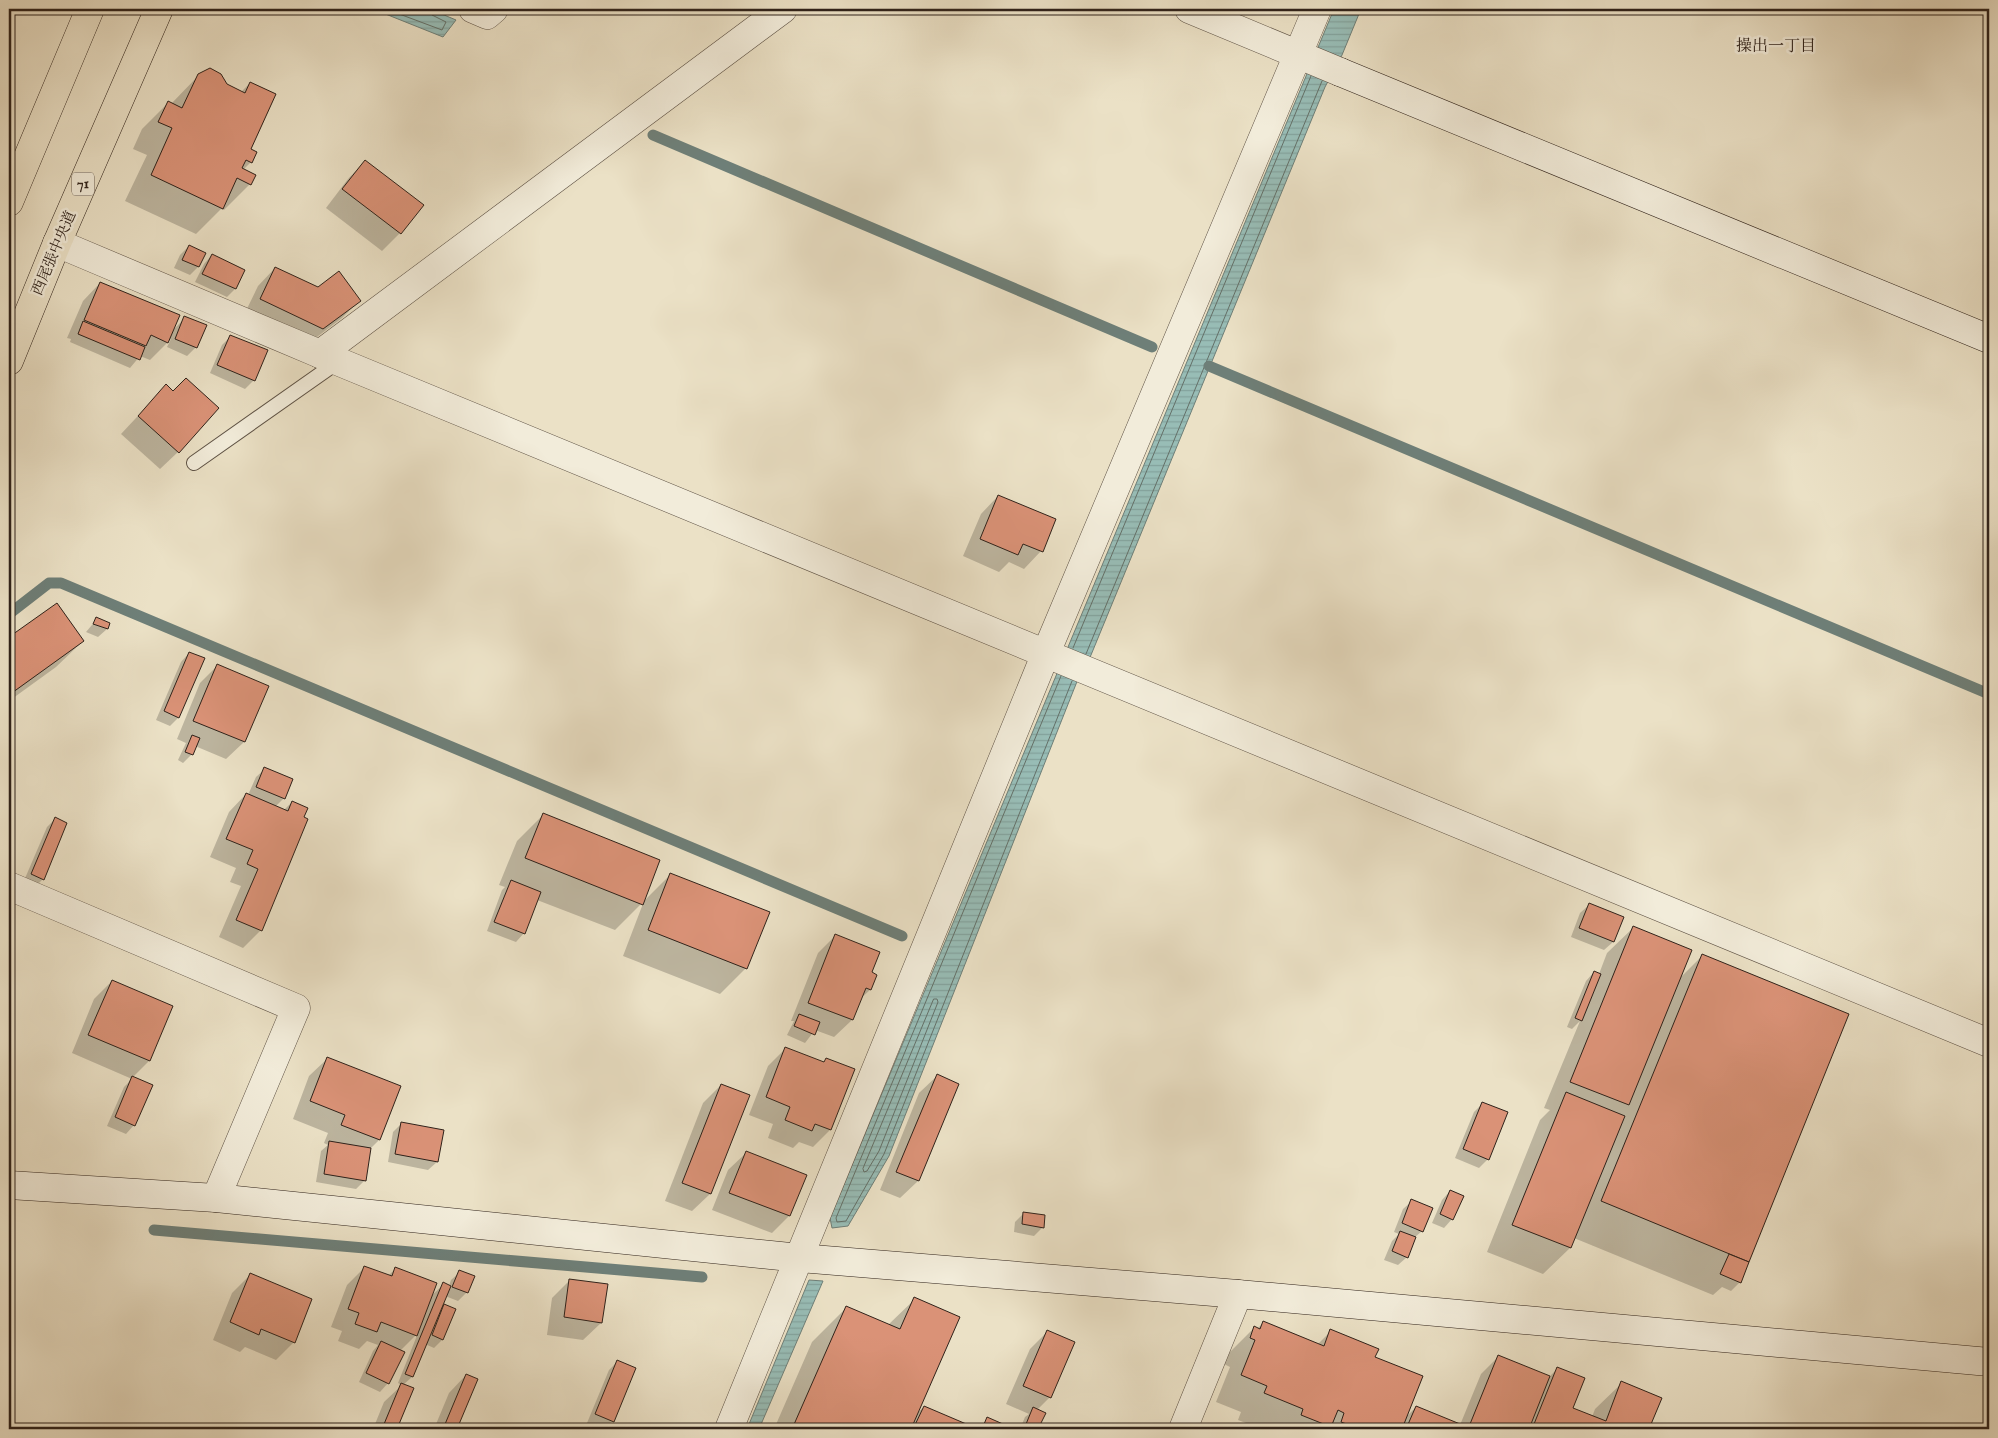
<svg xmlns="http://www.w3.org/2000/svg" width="1998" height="1438" font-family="'IM FELL English','Noto Serif JP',serif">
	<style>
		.water { fill: url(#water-rules); stroke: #6e7f78 }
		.shadow { fill: #0003 }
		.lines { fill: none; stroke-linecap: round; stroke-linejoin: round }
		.shore { stroke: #647068; stroke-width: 1 }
		.stream { stroke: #6e7f78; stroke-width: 11 }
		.building { fill: #da9277; stroke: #2f221a }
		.lane-casing { stroke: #5e5245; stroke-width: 16 }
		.street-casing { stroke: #5e5245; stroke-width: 29 }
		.secondary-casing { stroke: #2f221a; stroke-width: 29 }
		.primary-casing { stroke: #2f221a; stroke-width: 29 }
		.lane { stroke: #f2ecda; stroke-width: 14 }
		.street { stroke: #f2ecda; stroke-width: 28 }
		.secondary { stroke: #f2ecda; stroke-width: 28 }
		.primary { stroke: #ebe1c6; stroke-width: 28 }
		.labels { text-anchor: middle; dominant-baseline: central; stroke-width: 5; stroke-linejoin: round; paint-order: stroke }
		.shield { fill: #f2ecda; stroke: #6a5f54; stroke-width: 1 }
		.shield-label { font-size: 14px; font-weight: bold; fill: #2f221a }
		.street-label { font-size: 15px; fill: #2f221a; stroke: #f2ecda }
		.neighbourhood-label { font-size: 16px; fill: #2f221a; stroke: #f2ecda }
	</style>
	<defs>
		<pattern id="water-rules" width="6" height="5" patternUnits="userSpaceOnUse" patternTransform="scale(1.25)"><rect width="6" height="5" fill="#98bdb6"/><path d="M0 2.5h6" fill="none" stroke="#83a29c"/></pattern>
	</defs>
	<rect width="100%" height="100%" fill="#ebe1c6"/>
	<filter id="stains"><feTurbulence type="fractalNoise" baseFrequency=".004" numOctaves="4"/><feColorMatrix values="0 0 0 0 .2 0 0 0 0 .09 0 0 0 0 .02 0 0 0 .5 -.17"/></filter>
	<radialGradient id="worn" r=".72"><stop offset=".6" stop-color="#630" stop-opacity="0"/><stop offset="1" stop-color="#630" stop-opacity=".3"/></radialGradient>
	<!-- water -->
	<g class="water">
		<path d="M373,9H430L456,20L443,37Z"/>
		<path d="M1334,9H1361L1342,55L1325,87L1091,655L1078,679L889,1156L848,1226L832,1228L830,1218Z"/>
		<path d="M809,1280L823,1281L759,1429H747Z"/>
	</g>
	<!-- shadow -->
	<g class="shadow">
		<path d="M199,75L241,92L250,83L249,150L251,162L243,170L250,184L224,210L221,209L196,234L125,201L147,155L133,149L142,129L169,102L171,104Z"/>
		<path d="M365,161L400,233L382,251L326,208L348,179Z"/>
		<path d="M189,246L198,267L190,275L174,268L180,255Z"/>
		<path d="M212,255L244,270L235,289L227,297L195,282L204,264Z"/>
		<path d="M275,268L318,288L360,300L342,318L305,346L243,317L258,286Z"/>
		<path d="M100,283L173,330L185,318L196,347L187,356L167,347L171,339L150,360L140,356L130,368L70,342L71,339L67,338L83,301Z"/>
		<path d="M231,336L254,380L245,389L210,373L222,345Z"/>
		<path d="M166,386L178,452L160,469L121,434Z"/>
		<path d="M998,496L1041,551L1024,569L1009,562L999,572L963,556L981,514Z"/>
		<path d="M57,604L83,641L56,667L9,701V638Z"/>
		<path d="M97,619L109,623L107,629L98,637L86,632Z"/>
		<path d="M189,653L178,718L170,726L156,720L181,662Z"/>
		<path d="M218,665L244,742L226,759L195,746L192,754L183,763L178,760L186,743L177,739L200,683Z"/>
		<path d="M265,769L284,798L275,807L284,810L292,802L261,930L243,948L219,937L241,886L230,882L236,868L210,857L229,812L246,794L248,795L256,777Z"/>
		<path d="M543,815L642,903L671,874L746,968L720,994L623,956L644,901L615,930L537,900L524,933L516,942L487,931L502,890L505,887L499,885L517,841Z"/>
		<path d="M55,819L43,879L34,888L23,883L47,827Z"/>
		<path d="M1589,905L1622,918L1613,942L1604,950L1571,937L1580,913Z"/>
		<path d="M1634,927L1679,979L1702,956L1748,1261L1740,1282L1731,1291L1722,1287L1713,1295L1574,1238L1570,1248L1543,1274L1487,1252L1540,1120L1550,1110L1544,1108L1580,1021L1572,1029L1567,1027L1586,981L1594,972L1599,974L1607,953Z"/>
		<path d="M835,936L870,973V990L859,1000L852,1020L834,1037L815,1030L805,1043L787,1035L794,1021H791L818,953Z"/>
		<path d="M112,981L171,1006L149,1061L132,1078L151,1086L134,1125L126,1134L107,1126L124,1087L132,1079L72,1053L94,999Z"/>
		<path d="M786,1048L822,1063L827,1059L830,1130L813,1147L799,1142L793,1148L768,1138L773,1124L749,1115L768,1066Z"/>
		<path d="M327,1059L399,1086L379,1140L370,1149L365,1180L356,1189L316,1182L321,1151L328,1145L324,1143L328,1133L293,1119L309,1076Z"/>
		<path d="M937,1076L918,1181L900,1198L880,1190L919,1093Z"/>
		<path d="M721,1085L748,1096L710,1194L692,1211L665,1201L703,1103Z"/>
		<path d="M1483,1103L1488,1159L1479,1168L1455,1158L1474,1112Z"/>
		<path d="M402,1123L437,1162L428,1170L388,1162L393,1132Z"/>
		<path d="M746,1153L789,1216L772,1233L712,1210L728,1170Z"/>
		<path d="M1450,1191L1452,1219L1444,1228L1432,1223L1442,1200Z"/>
		<path d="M1412,1201L1422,1231L1414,1238L1407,1257L1398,1265L1384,1260L1392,1241L1399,1234L1394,1232L1403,1209Z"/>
		<path d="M1024,1213L1043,1227L1034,1236L1014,1232L1015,1222Z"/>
		<path d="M365,1267L388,1276L395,1269L431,1296L444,1284L449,1286L451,1280L460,1272L467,1292L458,1301L445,1296L438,1312L445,1306L442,1340L434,1348L425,1344L412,1377L403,1385L412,1389L396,1429H373L384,1402L402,1385L398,1383L418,1333L400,1351L388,1383L380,1392L359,1382L373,1351L378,1345L367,1341L359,1349L338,1341L342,1331L331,1327L347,1285Z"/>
		<path d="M250,1275L294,1342L276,1360L245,1347L240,1352L213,1340L232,1293Z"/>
		<path d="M570,1280L601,1323L583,1340L547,1335L552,1298Z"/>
		<path d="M915,1299L916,1414L924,1407L975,1429H774L812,1342L846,1308L888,1325Z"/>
		<path d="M1263,1323L1317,1345L1331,1331L1373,1358L1405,1418L1416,1407L1460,1425L1481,1374L1499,1356L1549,1377L1558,1368L1572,1408L1592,1417L1595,1409L1622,1383L1661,1398L1648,1429H1262L1238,1420L1241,1412L1216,1402L1230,1367L1224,1364L1228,1354L1254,1328L1257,1329Z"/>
		<path d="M1047,1332L1050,1397L1037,1410L1044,1413L1037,1429H1020L1025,1417L1029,1414L1006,1404L1030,1349Z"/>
		<path d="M617,1362L613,1421L602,1429L587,1423L609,1370Z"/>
		<path d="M466,1375L476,1379L456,1429H434L449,1393Z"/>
		<path d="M988,1419L1011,1429H978Z"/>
	</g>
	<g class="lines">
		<!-- shore -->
		<g class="shore">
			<path d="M386,9L442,30L446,22L432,15L430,9"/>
			<path d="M1073,648L1311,76"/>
			<path d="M1086,654L1322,81"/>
			<path d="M1061,676L836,1218L837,1222L846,1221L884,1154L1072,681"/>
			<path d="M934,999H937L938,1002L879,1151L867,1171L864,1172L863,1169Z"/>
		</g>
		<!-- stream -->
		<g class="stream">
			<path d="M653,135L1152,347"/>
			<path d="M1209,366L1989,694"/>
			<path d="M9,614L49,583H61L902,936"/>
			<path d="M154,1230L702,1277"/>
		</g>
	</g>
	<!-- building -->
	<g class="building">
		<path d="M210,68L221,74L227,84L245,93L250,82L276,94L251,149L257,152L252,163L246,160L242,168L256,175L251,185L237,178L223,209L151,175L172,128L158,122L168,101L182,108L198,74Z"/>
		<path d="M365,160L424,205L401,234L342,189Z"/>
		<path d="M189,245L206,253L199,267L182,260Z"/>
		<path d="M212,254L245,270L236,289L202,274Z"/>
		<path d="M275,267L318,287L339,271L361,301L323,329L260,299Z"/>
		<path d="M100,282L180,315L168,343L151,335L146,346L84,320Z"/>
		<path d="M184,316L207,325L197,348L175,339Z"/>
		<path d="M83,321L145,347L140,360L78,334Z"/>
		<path d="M230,335L268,350L255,381L217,365Z"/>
		<path d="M186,378L219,408L179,453L138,416L166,384L173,391Z"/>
		<path d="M998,495L1056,519L1043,552L1023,544L1018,555L980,539Z"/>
		<path d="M57,603L84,641L9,695V637Z"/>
		<path d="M96,617L110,623L108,629L93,624Z"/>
		<path d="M189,652L205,658L179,718L164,711Z"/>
		<path d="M217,664L269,686L245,742L193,721Z"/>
		<path d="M192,735L200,738L193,755L185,752Z"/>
		<path d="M264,767L293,779L285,799L256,787Z"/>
		<path d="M246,793L288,811L292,801L308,808L304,817L308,819L262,931L236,920L258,869L247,864L253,850L226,839Z"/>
		<path d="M543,813L660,860L643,905L525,858Z"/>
		<path d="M55,817L67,823L44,880L31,874Z"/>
		<path d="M670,873L770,912L747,969L648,930Z"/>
		<path d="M511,880L541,892L525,934L494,922Z"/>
		<path d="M1589,903L1624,917L1614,942L1579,928Z"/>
		<path d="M1633,926L1692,950L1629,1105L1570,1082Z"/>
		<path d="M835,934L880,952L872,972L877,975L871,990L866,988L853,1020L808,1003Z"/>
		<path d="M1702,954L1849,1014L1749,1262L1601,1201Z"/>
		<path d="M1594,971L1601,974L1582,1021L1575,1018Z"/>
		<path d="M112,980L173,1006L150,1061L88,1035Z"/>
		<path d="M799,1014L820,1022L815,1035L794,1026Z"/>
		<path d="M785,1047L824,1062L826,1058L855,1069L831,1130L815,1124L812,1131L785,1120L790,1107L766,1097Z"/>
		<path d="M327,1057L401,1086L380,1140L341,1125L345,1115L310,1101Z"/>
		<path d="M937,1074L959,1084L919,1181L896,1172Z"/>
		<path d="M132,1076L153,1085L135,1126L115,1117Z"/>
		<path d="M721,1084L750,1095L711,1194L682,1183Z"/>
		<path d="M1566,1092L1625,1116L1571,1248L1512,1225Z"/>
		<path d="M1482,1102L1508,1112L1489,1160L1463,1149Z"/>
		<path d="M401,1122L444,1130L438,1162L395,1154Z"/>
		<path d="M329,1141L371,1148L366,1181L324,1174Z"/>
		<path d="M746,1151L807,1175L790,1216L729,1193Z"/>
		<path d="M1450,1190L1464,1196L1453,1220L1440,1214Z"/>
		<path d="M1411,1199L1433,1208L1423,1232L1402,1223Z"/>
		<path d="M1023,1212L1045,1215L1044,1228L1022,1224Z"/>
		<path d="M1400,1231L1416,1237L1408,1258L1392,1251Z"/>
		<path d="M1729,1254L1749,1262L1741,1283L1720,1274Z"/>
		<path d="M364,1266L392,1276L395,1267L437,1283L417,1336L381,1322L377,1332L355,1324L359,1313L348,1309Z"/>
		<path d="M459,1270L475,1276L468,1293L452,1287Z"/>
		<path d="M250,1273L312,1299L295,1343L261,1329L259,1335L230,1322Z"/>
		<path d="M569,1279L608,1284L602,1323L564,1317Z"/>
		<path d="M443,1282L451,1286L413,1377L405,1374Z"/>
		<path d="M914,1297L960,1317L911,1429H792L846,1306L900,1329Z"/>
		<path d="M444,1304L456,1309L443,1340L432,1335Z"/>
		<path d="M1263,1321L1324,1346L1330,1329L1379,1349L1375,1357L1423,1376L1402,1429H1360L1341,1422L1344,1413L1338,1410L1331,1427L1301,1415L1303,1409L1264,1393L1267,1386L1241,1375L1255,1340L1250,1338L1254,1326L1260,1329Z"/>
		<path d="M1047,1330L1075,1342L1051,1398L1023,1386Z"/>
		<path d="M381,1341L405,1352L389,1384L366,1373Z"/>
		<path d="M1498,1355L1550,1376L1529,1429H1468Z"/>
		<path d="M617,1360L636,1368L614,1422L595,1414Z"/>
		<path d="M1557,1367L1585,1378L1573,1408L1606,1421L1621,1381L1662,1398L1649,1429H1532Z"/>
		<path d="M466,1374L478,1379L457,1429H443Z"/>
		<path d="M401,1383L414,1388L397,1429H382Z"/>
		<path d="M924,1406L978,1429H913Z"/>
		<path d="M1416,1406L1465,1426L1463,1429H1406Z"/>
		<path d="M1033,1407L1046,1413L1038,1429H1024Z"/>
		<path d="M987,1417L1012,1428V1429H982Z"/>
	</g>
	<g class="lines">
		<!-- lane casing -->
		<g class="lane-casing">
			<path id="lane" d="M194,463L339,361"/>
		</g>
		<!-- street casing -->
		<g class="street-casing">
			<g id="street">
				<path d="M473,9L487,15L494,9"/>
				<path d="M1189,9L1340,72"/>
				<path d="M57,243L320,354L1989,1043"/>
				<path d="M320,354L783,9"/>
				<path d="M9,886L296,1008L216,1198"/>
				<path d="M729,1429L1046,653L1317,9"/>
				<path d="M1183,1429L1238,1294"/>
			</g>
		</g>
		<!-- secondary casing -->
		<g class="secondary-casing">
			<g id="secondary">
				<path d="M1340,72L1989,339"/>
				<path d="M9,1185L216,1198L800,1258L1238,1294L1989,1362"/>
			</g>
		</g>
		<!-- primary casing -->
		<g class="primary-casing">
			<g id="primary">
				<path d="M9,202L90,9"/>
				<path d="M9,361L57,243L159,9"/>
			</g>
		</g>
		<!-- lane -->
		<use href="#lane" class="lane"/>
		<!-- street -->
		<use href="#street" class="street"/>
		<!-- secondary -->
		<use href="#secondary" class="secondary"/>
		<!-- primary -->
		<use href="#primary" class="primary"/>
	</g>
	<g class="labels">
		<!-- shield labels -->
		<rect class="shield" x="72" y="172.5" width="22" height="23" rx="4"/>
		<g class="shield-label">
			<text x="83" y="184">71</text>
		</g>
		<!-- street labels -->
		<g class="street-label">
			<text transform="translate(54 253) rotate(-67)">西尾張中央道</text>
		</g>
		<!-- neighbourhood labels -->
		<g class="neighbourhood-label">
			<text x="1776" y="47">操出一丁目</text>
		</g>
	</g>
	<!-- margin -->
	<rect width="1998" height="1438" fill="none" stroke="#ebe1c6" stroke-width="30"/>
	<rect x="10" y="10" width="1978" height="1418" fill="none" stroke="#2f221a" stroke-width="2.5"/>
	<rect x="15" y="15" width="1968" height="1408" fill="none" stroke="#2f221a"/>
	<rect width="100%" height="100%" filter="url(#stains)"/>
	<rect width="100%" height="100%" fill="url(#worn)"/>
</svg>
